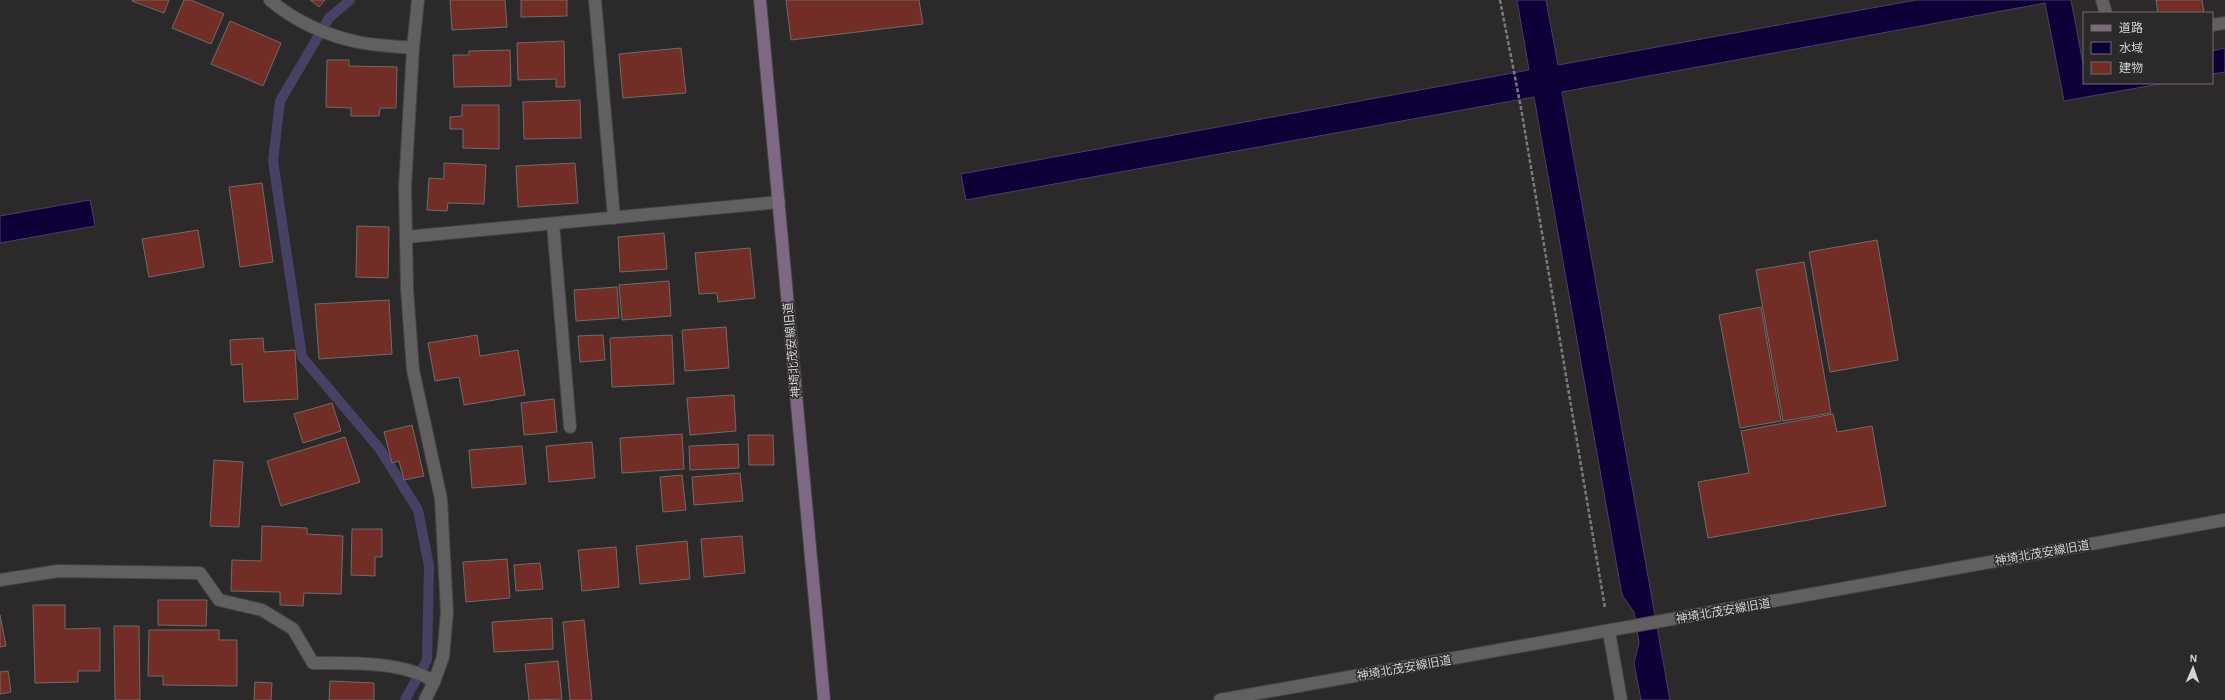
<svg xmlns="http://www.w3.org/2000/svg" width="2225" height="700" font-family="'Alegreya Sans','Noto Sans JP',sans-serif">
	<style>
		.water { fill: #0d0037; stroke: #494066 }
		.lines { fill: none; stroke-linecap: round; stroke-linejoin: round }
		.stream { stroke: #494066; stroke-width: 10 }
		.building { fill: #722d27; stroke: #6f6c6b }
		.lane-casing { stroke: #464445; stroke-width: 14 }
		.street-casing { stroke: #464445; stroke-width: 14 }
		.secondary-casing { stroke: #464445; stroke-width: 14 }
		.path { stroke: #7b7979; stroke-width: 2.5; stroke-dasharray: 4 2; stroke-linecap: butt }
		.lane { stroke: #625f60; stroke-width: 12 }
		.street { stroke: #625f60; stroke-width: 12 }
		.secondary { stroke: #7f6884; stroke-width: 12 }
		.labels { text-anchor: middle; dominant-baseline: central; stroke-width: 3; stroke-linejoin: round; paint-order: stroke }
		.street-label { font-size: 12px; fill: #d5d4d4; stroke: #2c292a }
	</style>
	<rect width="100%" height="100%" fill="#2c292a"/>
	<!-- water -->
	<g class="water">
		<path d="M1517,0H1546L1558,65L1916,0H2071L2084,69V83H2165L2064,101L2045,3L1562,92L1670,700H1641L1634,663L1639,643L1634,612L1622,595L1534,97L966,200L961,174L1529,70Z"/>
		<path d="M2225,48V72L2212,74V51Z"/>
		<path d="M90,200L95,226L0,243V216Z"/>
	</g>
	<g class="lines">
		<!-- stream -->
		<path class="stream" d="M350,0L329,18L280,101L273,161L302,357L379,448L418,510L429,566L427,660L405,700"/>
	</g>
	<!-- building -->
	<g class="building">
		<path d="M133,0H169L164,13L132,1Z"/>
		<path d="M184,0H191L224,14L211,44L172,28Z"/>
		<path d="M310,0H325L319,7Z"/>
		<path d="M450,0H505L507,27L452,30Z"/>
		<path d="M521,0H567V16L521,17Z"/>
		<path d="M786,0H919L923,24L791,40Z"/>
		<path d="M2156,0H2202L2204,13H2158Z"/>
		<path d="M230,21L281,43L263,86L211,64Z"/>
		<path d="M564,41L565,87H556V79L518,80L517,43Z"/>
		<path d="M681,48L686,93L623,98L619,54Z"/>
		<path d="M510,50L511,86L454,87L453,55H469V51Z"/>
		<path d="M327,60H349V66L397,67L396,108H380L379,116H351V108L326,107Z"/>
		<path d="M580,100L581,138L524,139L523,102Z"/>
		<path d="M462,105H499V149L463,148V129H450V117L462,116Z"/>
		<path d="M444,163L486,165L484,204L448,203L447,211L427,210L429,178L444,179Z"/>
		<path d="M575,163L578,203L518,207L516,166Z"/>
		<path d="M262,183L273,262L240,267L229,187Z"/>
		<path d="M357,226L389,227L388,278L356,277Z"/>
		<path d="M198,230L204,267L149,277L142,239Z"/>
		<path d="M664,233L667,269L620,272L618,237Z"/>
		<path d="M1877,240L1898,360L1830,372L1809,252Z"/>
		<path d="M750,248L755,298L718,302L717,293L699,294L695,253Z"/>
		<path d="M1804,262L1831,413L1783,421L1756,270Z"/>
		<path d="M669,281L671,316L622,320L619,285Z"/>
		<path d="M617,287L619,318L576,321L574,290Z"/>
		<path d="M389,300L392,354L319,359L315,304Z"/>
		<path d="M1761,307L1781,421L1740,428L1719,315Z"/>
		<path d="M726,327L729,368L685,371L682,330Z"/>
		<path d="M477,335L480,356L518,350L525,395L464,405L459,377L435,381L428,343Z"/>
		<path d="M603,335L605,360L580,362L578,336Z"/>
		<path d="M672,335L674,384L612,387L610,338Z"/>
		<path d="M263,338L264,352L295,350L298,399L244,402L242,364L231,365L230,340Z"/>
		<path d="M734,395L736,431L690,435L687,398Z"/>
		<path d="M554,399L557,432L524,435L521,403Z"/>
		<path d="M332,403L341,431L303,443L294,414Z"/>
		<path d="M1833,414L1837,432L1872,426L1886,506L1708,538L1698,482L1749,473L1741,431Z"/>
		<path d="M412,425L424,476L404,480L399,461L392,463L384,432Z"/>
		<path d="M682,434L684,469L622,473L620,438Z"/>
		<path d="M748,435H773L774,465H749Z"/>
		<path d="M345,437L360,482L281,506L267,461Z"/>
		<path d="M592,442L595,478L549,482L546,446Z"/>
		<path d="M738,444L739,468L690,470L689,446Z"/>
		<path d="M522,446L526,484L472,488L469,450Z"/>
		<path d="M214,460L243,462L239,527L210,526Z"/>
		<path d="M740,473L743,501L694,505L692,477Z"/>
		<path d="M682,475L686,510L663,512L660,477Z"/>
		<path d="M262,526L307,528V534L343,536L341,594L304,593L303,606L280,605V592L231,591L232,560L261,561Z"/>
		<path d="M352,529H382V557H375V576L351,575Z"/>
		<path d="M742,536L745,573L704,577L701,539Z"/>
		<path d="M687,541L690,579L640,584L636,546Z"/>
		<path d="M616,547L619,587L582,591L578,550Z"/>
		<path d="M507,559L510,598L466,602L463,562Z"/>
		<path d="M540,563L543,589L516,591L514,565Z"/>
		<path d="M158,600H207L206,626L158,625Z"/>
		<path d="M33,605H65V629L100,628V671H78V682L35,683Z"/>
		<path d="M0,615L6,646L0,647Z"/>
		<path d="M552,618L553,649L494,652L492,622Z"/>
		<path d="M584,620L592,700H570L563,622Z"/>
		<path d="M114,626H139L140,700H115Z"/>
		<path d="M149,630H219V640H237V686L163,685V676H148Z"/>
		<path d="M558,661L562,699L529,700L525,664Z"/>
		<path d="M8,671L11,692L0,694V672Z"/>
		<path d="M330,681L374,683V700H329Z"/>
		<path d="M255,682L272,683L271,700H254Z"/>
	</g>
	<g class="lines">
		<!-- lane casing -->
		<g class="lane-casing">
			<g id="lane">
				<path d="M595,0L614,218"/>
				<path d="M553,224L570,427"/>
			</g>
		</g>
		<!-- street casing -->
		<g class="street-casing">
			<g id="street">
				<path d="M270,0C293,20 327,36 358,42C375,46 395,46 413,48"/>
				<path d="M418,0L413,48L405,187L407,289L413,370L441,499L447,612L443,657L434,682L425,700"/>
				<path d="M2102,0L2106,13"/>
				<path d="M2212,25L2225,23"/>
				<path d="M406,237L779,202"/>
				<path d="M0,580L58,571L200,573L219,600L262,610L293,629L313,663C348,663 406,661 434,682"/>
				<path d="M1609,632L1621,700"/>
				<path d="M1220,700L2225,520"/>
			</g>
		</g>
		<!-- secondary casing -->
		<g class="secondary-casing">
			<path id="secondary" d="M760,0L824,700"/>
		</g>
		<!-- path -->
		<path class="path" d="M1500,0L1521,108L1605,608"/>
		<!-- lane -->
		<use href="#lane" class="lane"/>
		<!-- street -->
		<use href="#street" class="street"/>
		<!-- secondary -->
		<use href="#secondary" class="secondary"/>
	</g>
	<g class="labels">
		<!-- street labels -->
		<g class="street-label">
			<text transform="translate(792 350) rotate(-95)">神埼北茂安線旧道</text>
			<text transform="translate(2042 553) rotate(-10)">神埼北茂安線旧道</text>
			<text transform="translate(1723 611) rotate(-10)">神埼北茂安線旧道</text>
			<text transform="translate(1404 668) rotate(-10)">神埼北茂安線旧道</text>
		</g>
	</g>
	<!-- legend -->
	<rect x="2083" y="12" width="130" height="72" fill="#2c292a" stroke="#706d6e"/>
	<rect x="2091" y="25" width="20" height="6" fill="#7f6884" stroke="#706d6e"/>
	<text x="2119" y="32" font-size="12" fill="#d5d4d4">道路</text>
	<rect x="2091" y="42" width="20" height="12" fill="#0d0037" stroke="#706d6e"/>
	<text x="2119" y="52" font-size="12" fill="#d5d4d4">水域</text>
	<rect x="2091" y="62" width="20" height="12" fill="#722d27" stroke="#706d6e"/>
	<text x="2119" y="72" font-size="12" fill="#d5d4d4">建物</text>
	<!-- north arrow -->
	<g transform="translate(2193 668) rotate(2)" stroke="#2c292a" stroke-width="3" paint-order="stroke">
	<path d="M0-3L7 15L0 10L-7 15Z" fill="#d5d4d4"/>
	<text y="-6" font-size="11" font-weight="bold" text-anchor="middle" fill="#d5d4d4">N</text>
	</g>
</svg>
